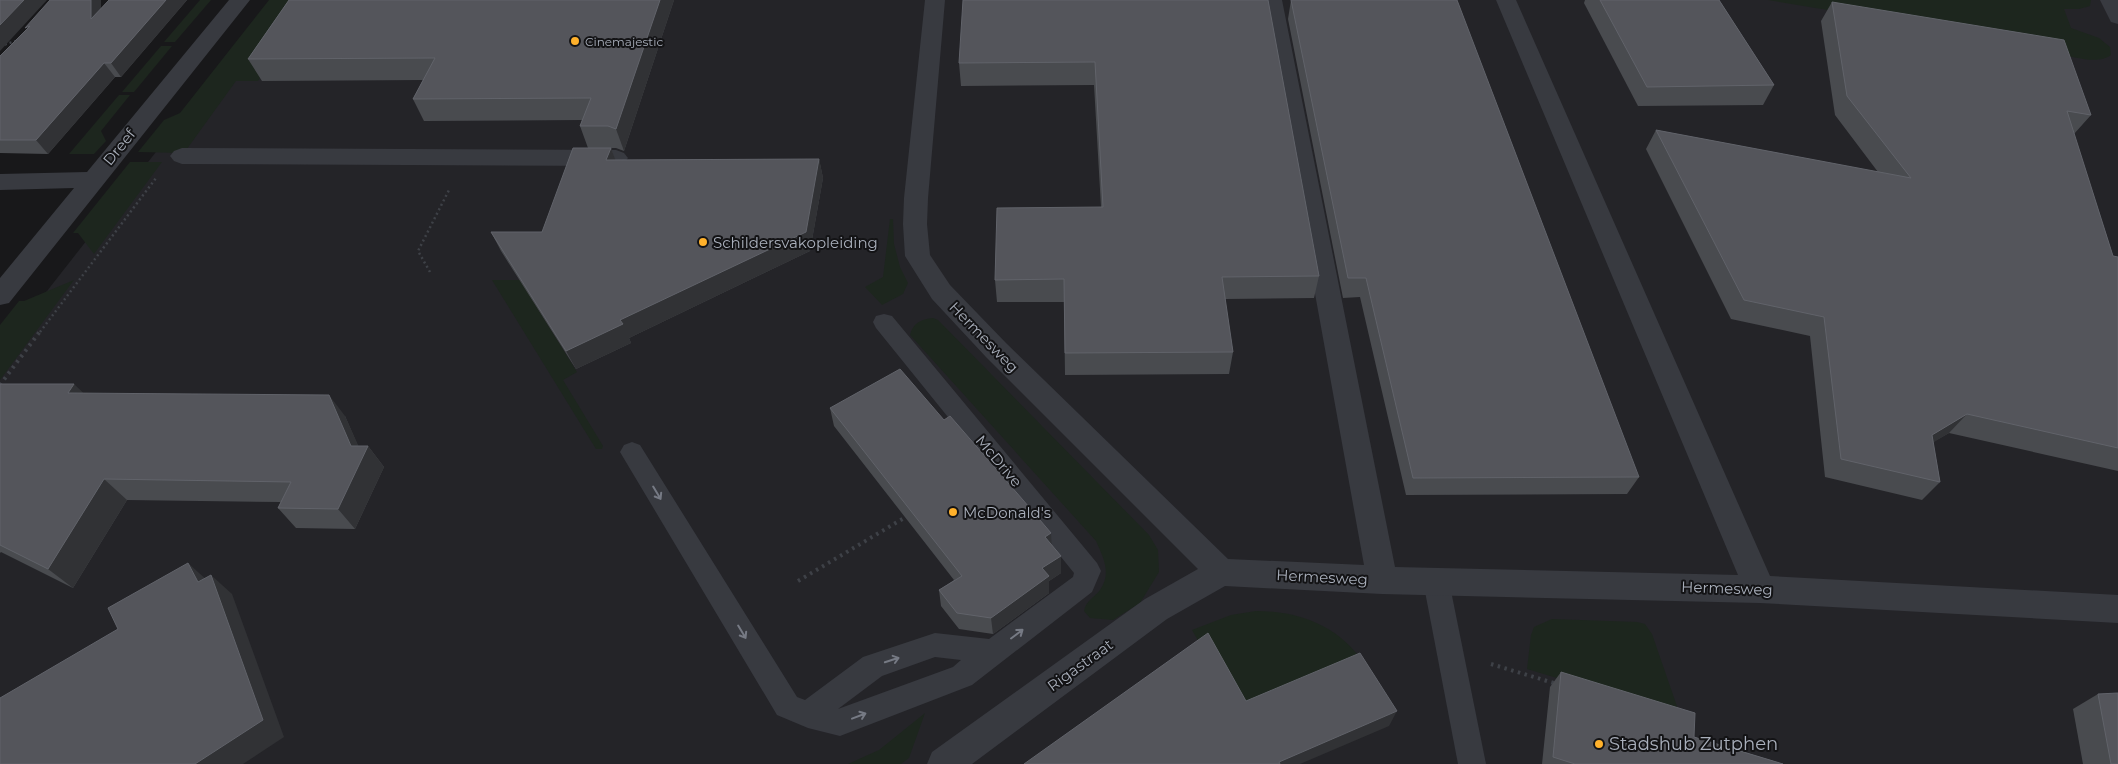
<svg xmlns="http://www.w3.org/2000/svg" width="2118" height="764" font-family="Montserrat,sans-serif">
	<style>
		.built { fill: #242428 }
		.green { fill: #1d261e }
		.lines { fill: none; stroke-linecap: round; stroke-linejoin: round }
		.path-far1 { stroke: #3e4147; stroke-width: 2.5; stroke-dasharray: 2 3; stroke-linecap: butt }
		.path { stroke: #3e4147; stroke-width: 4; stroke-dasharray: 2.5 4.5; stroke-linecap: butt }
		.lane { fill: #383a40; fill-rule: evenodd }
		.street { fill: #383a40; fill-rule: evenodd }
		.wall { fill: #494b4f }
		.shaded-wall { fill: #313235 }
		.building { fill: #54555b; stroke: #61636a }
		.oneway { stroke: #767a84 }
		.poi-dot { fill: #ffb12b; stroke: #131315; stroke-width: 2 }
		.labels { text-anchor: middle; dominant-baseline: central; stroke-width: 4; stroke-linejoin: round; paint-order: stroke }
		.far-poi-label { font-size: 12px; fill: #a9afbb; stroke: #131315; text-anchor: start }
		.street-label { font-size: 15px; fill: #a9afbb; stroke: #131315 }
		.poi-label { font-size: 15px; fill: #a9afbb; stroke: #131315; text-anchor: start }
		.near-poi-label { font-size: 18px; fill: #a9afbb; stroke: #131315; text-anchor: start }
	</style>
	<rect width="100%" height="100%" fill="#18181a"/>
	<!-- built -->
	<path class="built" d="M275,0H2118V764H0V351Z"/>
	<!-- green -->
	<g class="green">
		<path d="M200,0H211L175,42H164Z"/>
		<path d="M269,0H312L258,81H236L184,153L138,152L164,120L180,113Z"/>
		<path d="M1768,0H2091L2090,6L2079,9H2064L2071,28L2099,38L2110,47L2111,55C2099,64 2080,58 2066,56L2063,49Z"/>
		<path d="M161,46H172L134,92H122Z"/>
		<path d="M119,95H130L101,131L106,141L94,154H69Z"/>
		<path d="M130,162H162L94,254L78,233H73Z"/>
		<path d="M890,219H893L894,244L900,267L908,283L903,294L882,305L865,287L883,277Z"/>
		<path d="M74,280L0,380V325L19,301H24Z"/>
		<path d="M492,280H520L577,372L563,380L603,446L602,449H596Z"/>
		<path d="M933,318L938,320L1149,535L1158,550L1159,572L1140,603L1113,620L1090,618L1084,611C1086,600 1094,598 1100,590C1112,573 1103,557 1096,541L910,335C913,323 921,319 933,318Z"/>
		<path d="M1256,611C1299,611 1340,626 1364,664L1241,716L1192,630L1231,615Z"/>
		<path d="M1552,619L1637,622L1645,624L1652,634L1680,715L1527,669L1531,635L1534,627Z"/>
		<path d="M925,713L909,758L901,764H848L879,750Z"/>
	</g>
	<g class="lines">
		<!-- path-far1 -->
		<g class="path-far1">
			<path d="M0,46L16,41"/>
			<path d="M430,272L418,251L449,190"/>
			<path d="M40,332L156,178"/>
		</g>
		<!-- path -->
		<g class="path">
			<path d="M0,385L41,330"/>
			<path d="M798,581L904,518"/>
			<path d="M1491,664L1557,684"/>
		</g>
		<!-- lane -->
		<g class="lane">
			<path d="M884,314L892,316L1097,563L1101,571L1092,592L972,685L840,736L808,728L777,715L620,452L624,445L632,442L640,445L797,697L805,700L863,657L935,633L989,639L1073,577L1074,573L876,328L873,322L876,316ZM935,657L961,660L953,667L838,709L882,676Z"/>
			<path d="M1436,570L1445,573L1449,581L1486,764H1458L1423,581L1427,573Z"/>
		</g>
		<!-- street -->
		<g class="street">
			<path d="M229,0H250L9,303L0,305V278L74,188L0,190V174L87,172Z"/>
			<path d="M925,0H945L928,198L927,224L930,255L950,285L1006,343L1228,559L1364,565L1262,0H1282L1395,567L1738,575L1496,0H1516L1770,576L2118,595V623L1760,603L1382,594L1225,586L1167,619L972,764H927L932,752L1145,599L1198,569L986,357L932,299L905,256L903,224L904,198Z"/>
			<path d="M2100,0H2118V24L2111,22Z"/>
			<path d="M182,148L616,150L624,153L628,158L624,163L616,166L182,164L174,161L170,156L174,151Z"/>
		</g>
	</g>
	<!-- wall -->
	<g class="wall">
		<path d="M50,0H101V9L109,0H187L121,77H115L48,154L0,153V56L27,29Z"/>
		<path d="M289,0H674L624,151L616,148H611L615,160L819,159L823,178L810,251L629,338L631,343L576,369L501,251L491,232H542L588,148L580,126L582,120L424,121L413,99L423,80L262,81L248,59Z"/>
		<path d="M1268,0L1319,276L1314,298L1225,299L1233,352L1229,374L1065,375L1064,302H997L995,280L1101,207L1094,85L961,86L959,63Z"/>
		<path d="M1291,0L1639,477L1627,494L1406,495L1360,297L1343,298L1288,19Z"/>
		<path d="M1585,0H1719L1774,85L1763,105L1638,106L1584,3Z"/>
		<path d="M1832,2L2091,115L2074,134L2113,256L2118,257V471L1949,433L1933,442L1940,482L1922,500L1825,477L1810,336L1731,319L1646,149L1656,130L1878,172L1835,115L1821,21Z"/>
		<path d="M0,384L83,393L345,416L358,446H368L384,467L355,529L296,528L278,508L281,502L127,500L73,588L1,552L0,553Z"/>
		<path d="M830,408L944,420L1061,556V573L1049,581V593L993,634L959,629L941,606L939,590L954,580L834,426Z"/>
		<path d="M1561,672L1694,737L1783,764H1542L1550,687Z"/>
		<path d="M2098,694L2118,764H2083L2073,709Z"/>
	</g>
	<!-- shaded-wall -->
	<g class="shaded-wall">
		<path d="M24,0H47L0,51V25Z"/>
		<path d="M91,0H101V33L91,19Z"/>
		<path d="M166,0H187L121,77L111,63Z"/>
		<path d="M660,0H674L624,151L616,129Z"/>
		<path d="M104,63L115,77L48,154L36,140Z"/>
		<path d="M611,148L618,167L606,160Z"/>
		<path d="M819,159L823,178L810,251L629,338L631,343L576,369L566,351L620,320Z"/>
		<path d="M74,384L96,405L68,393Z"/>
		<path d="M329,395L345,416L363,456L368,446L384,467L355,529L338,509Z"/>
		<path d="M1967,414L1949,433L1914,454L1932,435Z"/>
		<path d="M104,479L127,500L73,588L48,569Z"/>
		<path d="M1051,533L1052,550L1045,537Z"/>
		<path d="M1061,556V573L1049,581V593L993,634L991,618L1042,568Z"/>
		<path d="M188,563L209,582H198Z"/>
		<path d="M211,575L232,594L284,737L243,764H195Z"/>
		<path d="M1397,711L1389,726L1300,764H1278L1279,762Z"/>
	</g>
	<!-- building -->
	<g class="building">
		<path d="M0,0H24L0,25Z"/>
		<path d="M50,0H91V19L109,0H166L111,63H104L36,140H0V56L30,26L25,28Z"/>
		<path d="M289,0H660L616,129L608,126H580L591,98L413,99L435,58L248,59Z"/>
		<path d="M963,0H1268L1319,276L1222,277L1233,352L1065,353L1064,279L995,280L997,208L1103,207L1095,62L959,63Z"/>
		<path d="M1291,0H1457L1639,477L1413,478L1366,278H1348Z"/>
		<path d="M1600,0H1719L1774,85L1647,87Z"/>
		<path d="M1832,2L2064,40L2091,115L2067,111L2113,256L2118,257V448L1967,414L1932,435L1940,482L1841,459L1824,317L1744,300L1656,130L1911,178L1847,96Z"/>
		<path d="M573,148H611L606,160L819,159L806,232L620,320L623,324L566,351L491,232H542Z"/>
		<path d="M900,369L944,420L950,416L1023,500L1051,533L1045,537L1061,556L1042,568L1049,576L991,618L957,613L939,590L962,576L830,408Z"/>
		<path d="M0,384H74L68,393L329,395L351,446H368L338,509L278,508L291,482L104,479L48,569L0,545Z"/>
		<path d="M188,563L198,582L211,575L263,720L195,764H0V698L118,629L108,608Z"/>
		<path d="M1208,633L1246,701L1360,653L1397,711L1279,762L1280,764H1024Z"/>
		<path d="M1561,672L1695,713L1694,737L1783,764H1575L1553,757Z"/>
		<path d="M2118,693V764H2111L2098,694Z"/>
	</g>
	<!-- one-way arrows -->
	<defs><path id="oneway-shaft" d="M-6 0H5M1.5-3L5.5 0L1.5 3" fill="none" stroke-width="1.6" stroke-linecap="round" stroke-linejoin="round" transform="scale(1.25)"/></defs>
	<g class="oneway">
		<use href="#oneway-shaft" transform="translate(657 493) rotate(59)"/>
		<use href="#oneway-shaft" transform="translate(742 632) rotate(59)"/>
		<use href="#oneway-shaft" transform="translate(1017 634) rotate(-37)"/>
		<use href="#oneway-shaft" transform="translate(892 660) rotate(-18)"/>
		<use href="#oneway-shaft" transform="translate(859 716) rotate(-21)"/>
	</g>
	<!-- markers -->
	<g class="poi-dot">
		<circle cx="575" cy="41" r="5"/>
		<circle cx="703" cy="242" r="5"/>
		<circle cx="953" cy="512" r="5"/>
		<circle cx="1599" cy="744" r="5"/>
	</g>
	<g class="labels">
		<!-- far-poi labels -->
		<g class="far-poi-label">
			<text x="585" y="41">Cinemajestic</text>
		</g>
		<!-- street labels -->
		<g class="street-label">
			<text transform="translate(119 147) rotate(-51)">Dreef</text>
			<text transform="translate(984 337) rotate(46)">Hermesweg</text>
			<text transform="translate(999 461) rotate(50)">McDrive</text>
			<text transform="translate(1322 577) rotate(3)">Hermesweg</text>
			<text transform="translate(1727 588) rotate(2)">Hermesweg</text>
			<text transform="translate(1080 665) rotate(-36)">Rigastraat</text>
		</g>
		<!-- poi labels -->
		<g class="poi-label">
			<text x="713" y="242">Schildersvakopleiding</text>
			<text x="963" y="512">McDonald's</text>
		</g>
		<!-- near-poi labels -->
		<g class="near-poi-label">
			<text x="1609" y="744">Stadshub Zutphen</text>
		</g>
	</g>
</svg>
